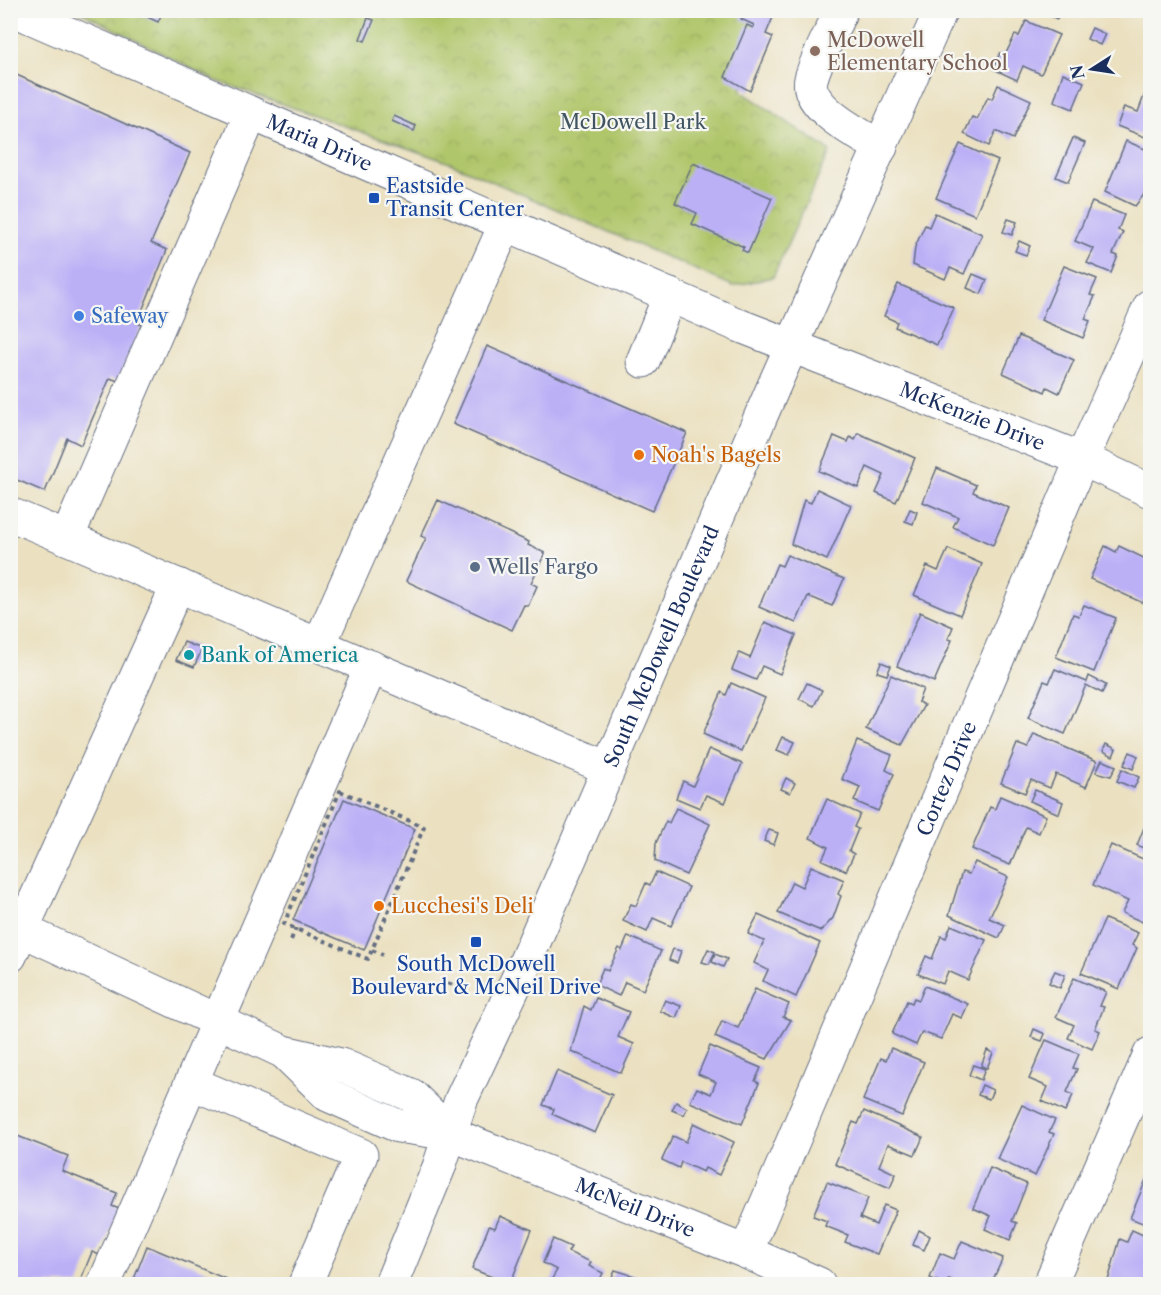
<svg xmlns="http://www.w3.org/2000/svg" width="1161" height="1295" font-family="'Libre Caslon Text',serif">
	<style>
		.park { fill: url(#park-crowns); stroke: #667a64; stroke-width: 1.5 }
		.building { fill: #bbb0f6 }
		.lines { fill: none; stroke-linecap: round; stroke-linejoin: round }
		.minor-casing { stroke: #646d81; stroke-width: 35 }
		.major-casing { stroke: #646d81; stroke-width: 35 }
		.path { stroke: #646d81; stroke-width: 4; stroke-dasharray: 4.5 4.5; stroke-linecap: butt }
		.minor { stroke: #fff; stroke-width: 33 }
		.major { stroke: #fff; stroke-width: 33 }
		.education-dot { fill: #8d6e63; stroke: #f6f6f2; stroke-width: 2 }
		.transit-dot { fill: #1a4fb4; stroke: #f6f6f2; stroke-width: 2 }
		.shop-dot { fill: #3f7fe0; stroke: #f6f6f2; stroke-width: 2 }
		.food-dot { fill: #e8710a; stroke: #f6f6f2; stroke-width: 2 }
		.service-dot { fill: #5c6f8a; stroke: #f6f6f2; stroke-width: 2 }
		.culture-dot { fill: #0f9aa8; stroke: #f6f6f2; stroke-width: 2 }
		.labels { text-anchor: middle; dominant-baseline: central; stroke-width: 4.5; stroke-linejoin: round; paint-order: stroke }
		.education-label { font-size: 20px; fill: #785e54; stroke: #f6f6f2; text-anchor: start }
		.park-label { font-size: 20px; fill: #405561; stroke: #f6f6f2 }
		.street-label { font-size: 20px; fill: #1b2f5e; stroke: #f6f6f2 }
		.transit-label { font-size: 20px; fill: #164399; stroke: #f6f6f2; text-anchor: start }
		.shop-label { font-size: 20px; fill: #366cbe; stroke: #f6f6f2; text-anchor: start }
		.food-label { font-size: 20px; fill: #c56008; stroke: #f6f6f2; text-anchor: start }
		.service-label { font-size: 20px; fill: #4e5e75; stroke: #f6f6f2; text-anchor: start }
		.culture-label { font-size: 20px; fill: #0d838f; stroke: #f6f6f2; text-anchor: start }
	</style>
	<defs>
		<pattern id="park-crowns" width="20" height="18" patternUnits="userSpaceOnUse" patternTransform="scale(1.5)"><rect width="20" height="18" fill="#b0c66b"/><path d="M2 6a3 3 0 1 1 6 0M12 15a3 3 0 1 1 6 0" fill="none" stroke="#97aa5f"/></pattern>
	</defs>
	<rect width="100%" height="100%" fill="#f6f6f2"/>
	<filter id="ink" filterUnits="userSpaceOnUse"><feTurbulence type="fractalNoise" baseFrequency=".0167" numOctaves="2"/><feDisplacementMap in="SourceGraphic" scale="12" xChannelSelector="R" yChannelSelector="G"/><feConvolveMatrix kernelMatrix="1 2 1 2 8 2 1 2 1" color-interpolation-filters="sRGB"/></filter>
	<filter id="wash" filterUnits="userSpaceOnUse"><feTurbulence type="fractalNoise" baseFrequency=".008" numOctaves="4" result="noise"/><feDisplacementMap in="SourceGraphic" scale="24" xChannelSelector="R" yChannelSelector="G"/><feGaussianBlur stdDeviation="1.35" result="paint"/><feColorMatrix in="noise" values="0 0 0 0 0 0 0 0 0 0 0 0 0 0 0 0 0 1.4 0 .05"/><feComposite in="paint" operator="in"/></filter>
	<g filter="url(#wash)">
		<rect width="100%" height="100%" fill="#ebe1c1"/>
		<!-- park -->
		<path class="park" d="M79,11H775L741,91L830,151L773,277L733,286L450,163L214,80Z"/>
		<g id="blocks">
			<!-- building -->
			<g class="building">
				<path d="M132,10H156L162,13L158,22Z"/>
				<path d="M744,10H776L766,34L773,37L750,91L725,77L747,25L753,28L754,25L741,19Z"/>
				<path d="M1037,10H1061L1057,19Z"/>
				<path d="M368,18L374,20L365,41L360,39Z"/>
				<path d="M1026,21L1059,35L1041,74L1023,66L1017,80L993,69L1000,53L1005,55L1015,35L1019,36Z"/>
				<path d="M1092,28L1105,34L1100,45L1087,39Z"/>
				<path d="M10,72L190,153L151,243L167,250L137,323L142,325L118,381L110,378L81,445L67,438L45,492L10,477Z"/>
				<path d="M1063,73L1084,82L1073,109L1054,101Z"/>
				<path d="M1150,80V139L1117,126L1124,107L1138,112Z"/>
				<path d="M998,85L1031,100L1013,139L996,131L989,146L964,134L972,117L977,119L988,97L992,99Z"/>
				<path d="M394,116L416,126L414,131L392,121Z"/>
				<path d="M1073,138L1085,143L1068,182L1056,177Z"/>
				<path d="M1126,141L1150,151V187L1135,206L1105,192Z"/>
				<path d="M960,144L998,161L975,215L936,198Z"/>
				<path d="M693,163L772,198L748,253L742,250L744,247L692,224L697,213L675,203Z"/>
				<path d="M1092,202L1124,215L1118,230L1123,232L1113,254L1118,256L1111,273L1087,263L1094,249L1075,241Z"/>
				<path d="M935,213L982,234L964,274L950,268L945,279L913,265L915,247L925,225L929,227Z"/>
				<path d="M1008,219L1017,222L1012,235L1003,232Z"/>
				<path d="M1019,241L1030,246L1026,255L1015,251Z"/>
				<path d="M1064,266L1097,279L1090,295L1095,296L1085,319L1090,321L1083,338L1041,320Z"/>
				<path d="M973,274L987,280L981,294L967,288Z"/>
				<path d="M898,284L954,308L937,345L895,327L897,322L884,316Z"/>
				<path d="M1019,336L1074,360L1059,393L1047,387L1045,392L1003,373Z"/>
				<path d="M487,346L687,433L652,511L453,424Z"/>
				<path d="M858,433L915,458L896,502L876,493L884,475L867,467L858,488L819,471L834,436L848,442L850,437L855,440Z"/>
				<path d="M937,468L976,485L973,492L1009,508L993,545L953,527L958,517L923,502Z"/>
				<path d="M817,489L851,505L827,560L791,544L804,500L811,503Z"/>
				<path d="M438,500L529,542L528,545L545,553L531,583L537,586L528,606L524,605L512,630L406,581L426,538L421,536Z"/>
				<path d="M910,509L917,512L913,524L905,521Z"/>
				<path d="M1105,546L1116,552L1119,546L1150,561V586L1143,603L1090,579Z"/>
				<path d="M948,549L982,564L960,615L914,595L927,566L938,571Z"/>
				<path d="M787,555L844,579L832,606L808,596L796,623L759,607L777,564L782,566Z"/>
				<path d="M1084,605L1116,618L1094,672L1056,657L1073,614L1079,616Z"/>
				<path d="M920,612L953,627L948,639L952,640L934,682L897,666Z"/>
				<path d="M765,622L796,635L780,674L762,666L756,680L732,670L739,653L750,658Z"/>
				<path d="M184,642L202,649L194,667L176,660Z"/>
				<path d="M881,662L891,666L887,675L877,672Z"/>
				<path d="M1055,669L1087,682L1089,676L1106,685L1102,693L1086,685L1065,734L1028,718L1044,681L1049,683Z"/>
				<path d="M891,675L923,689L918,702L924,705L902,745L866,729Z"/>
				<path d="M731,683L765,698L741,751L703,734L722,692L726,695Z"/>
				<path d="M807,683L822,690L814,706L799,699Z"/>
				<path d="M1034,734L1097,761L1086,787L1056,774L1050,788L1031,780L1025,793L1001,783L1017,744L1028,748Z"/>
				<path d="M783,737L795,742L789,755L777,750Z"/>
				<path d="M857,741L892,755L886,770L894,774L878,811L854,801L860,787L842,779Z"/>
				<path d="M1106,744L1116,749L1113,756L1103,751Z"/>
				<path d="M709,749L742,764L725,803L706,795L700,808L676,798L683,781L693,786Z"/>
				<path d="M1130,752L1138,756L1133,769L1124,765Z"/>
				<path d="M1102,760L1116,766L1111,776L1096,772Z"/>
				<path d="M1122,769L1139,777L1134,788L1117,781Z"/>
				<path d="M786,778L795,783L790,793L781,789Z"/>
				<path d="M1035,790L1063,802L1059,814L1030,801Z"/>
				<path d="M1000,796L1046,816L1039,833L1026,827L1010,865L972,849L990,807L995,809Z"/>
				<path d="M344,799L415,829L364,950L293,920Z"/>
				<path d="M827,799L860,814L854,827L858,829L849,851L854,854L846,871L822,860L828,847L810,838Z"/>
				<path d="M676,808L710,824L686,875L655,861L656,843L666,821L669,823Z"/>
				<path d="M1150,813V851L1137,845Z"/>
				<path d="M769,830L778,833L774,845L764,841Z"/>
				<path d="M1111,845L1150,862V917L1147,924L1122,913L1128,901L1093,885Z"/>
				<path d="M975,862L1008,877L989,918L1005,925L999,938L949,915L962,872L969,874Z"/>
				<path d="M811,866L844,880L838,894L841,896L833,918L821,931L778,913L792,882L802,887Z"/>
				<path d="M656,872L689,887L671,926L653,918L647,932L623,921L631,904L636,906L646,883L650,885Z"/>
				<path d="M758,915L820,943L796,997L763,981L768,970L754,963L764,941L748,934Z"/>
				<path d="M1105,919L1138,933L1132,945L1137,948L1119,989L1081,973Z"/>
				<path d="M951,925L986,940L968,980L948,971L943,984L918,974L926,956L932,959L941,936L946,938Z"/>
				<path d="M628,936L661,951L643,990L625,982L619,996L596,985L603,968L608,971L619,948L622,950Z"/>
				<path d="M673,949L681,951L677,963L669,960Z"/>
				<path d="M708,949L715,952L709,964L702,962Z"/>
				<path d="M715,954L727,959L723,967L712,962Z"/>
				<path d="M1055,971L1065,975L1060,988L1049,983Z"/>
				<path d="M1074,978L1106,992L1100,1006L1104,1007L1095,1029L1100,1031L1092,1049L1068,1038L1074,1025L1056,1017Z"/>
				<path d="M925,986L968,1004L962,1018L952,1014L941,1039L922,1032L916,1045L892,1034L907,1001L912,1003L914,998L919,1000Z"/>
				<path d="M755,989L789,1004L783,1017L791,1020L767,1059L715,1037L722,1021L738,1028Z"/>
				<path d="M596,998L629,1012L618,1037L634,1044L621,1073L571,1051L584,1006L591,1010Z"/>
				<path d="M665,1000L681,1006L676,1018L660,1011Z"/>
				<path d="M1034,1029L1045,1034L1042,1041L1031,1037Z"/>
				<path d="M1046,1040L1079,1054L1073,1068L1077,1069L1067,1092L1073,1095L1065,1112L1042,1101L1048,1087L1029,1079Z"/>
				<path d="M710,1046L761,1068L755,1081L759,1083L742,1124L690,1102L697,1088L711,1094L716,1082L698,1074Z"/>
				<path d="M891,1048L924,1062L902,1116L863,1100L881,1058L886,1060Z"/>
				<path d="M987,1050L993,1053L987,1068L981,1066Z"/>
				<path d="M973,1065L985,1069L981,1080L969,1075Z"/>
				<path d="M557,1071L612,1095L595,1133L552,1114L554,1109L543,1105Z"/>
				<path d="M982,1085L993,1090L989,1099L978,1095Z"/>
				<path d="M676,1102L687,1108L684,1115L672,1110Z"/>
				<path d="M1022,1105L1055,1120L1049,1132L1054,1134L1035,1176L997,1159Z"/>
				<path d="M864,1111L923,1137L915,1155L888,1144L879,1166L896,1174L890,1188L835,1164L853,1122L858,1124Z"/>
				<path d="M694,1123L734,1142L719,1175L705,1168L703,1172L681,1162L679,1168L662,1160L673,1136L686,1142Z"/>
				<path d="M10,1133L68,1156L62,1171L117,1193L112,1206L119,1209L100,1255L92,1252L79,1284H10Z"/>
				<path d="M990,1168L1027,1184L1012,1221L1017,1223L1010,1240L985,1229L991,1216L973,1208Z"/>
				<path d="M1148,1175L1150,1176V1226L1130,1218Z"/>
				<path d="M827,1182L868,1198L860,1218L876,1225L884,1205L896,1210L877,1254L845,1242L848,1235L825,1226L827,1221L813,1216Z"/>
				<path d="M500,1216L532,1230L510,1284L472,1269L489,1226L495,1228Z"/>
				<path d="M919,1230L930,1236L924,1250L913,1245Z"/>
				<path d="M1132,1230L1150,1238L1149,1284H1107L1120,1239L1127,1242Z"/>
				<path d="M553,1239L571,1247L568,1252L591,1262L589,1266L603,1273L598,1284H549L557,1270L543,1263Z"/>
				<path d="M962,1241L1003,1258L991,1284H962L949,1279L945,1284L930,1278L940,1253L954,1259Z"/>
				<path d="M147,1246L238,1284H132Z"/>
				<path d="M615,1270L661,1284H609Z"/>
			</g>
		</g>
	</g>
	<g filter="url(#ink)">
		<use href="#blocks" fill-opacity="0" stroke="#646d81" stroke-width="1.5"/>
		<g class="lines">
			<!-- minor casing -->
			<g class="minor-casing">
				<g id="minor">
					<path id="s1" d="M14,10L738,325L1082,459L1150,491"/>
					<path d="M841,10C832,32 817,56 811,79C804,107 862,136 881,147"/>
					<path d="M643,361L670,295"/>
					<path d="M10,514L608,768"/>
					<path d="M67,538L251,114"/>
					<path d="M319,645L506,223"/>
					<path d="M24,931L284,1052L341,1065L411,1095L451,1134"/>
					<path d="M10,956L178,585"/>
					<path id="s2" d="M284,1052L328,1095L398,1126L451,1134L746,1252L819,1284"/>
					<path d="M192,1083L361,1155L305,1284"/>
					<path id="s3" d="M746,1252L1082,459L1150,306"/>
					<path d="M104,1284L371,667"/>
					<path d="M1050,1284L1150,1054"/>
				</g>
			</g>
			<!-- major casing -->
			<g class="major-casing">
				<g id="major">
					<path id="s4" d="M391,1284L439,1167L461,1100L525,963L776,381L941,10"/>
				</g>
			</g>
			<!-- path -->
			<g class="path">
				<path d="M340,791L424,827L368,959L284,924Z"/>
				<path d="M291,940L296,928"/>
				<path d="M372,950L383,955"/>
				<path d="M448,983L463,990"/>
			</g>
			<!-- minor -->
			<use href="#minor" class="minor"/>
			<!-- major -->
			<use href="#major" class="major"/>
		</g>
	</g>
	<!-- markers -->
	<circle class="education-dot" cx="815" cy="51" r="6"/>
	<g class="transit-dot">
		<rect x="368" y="192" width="12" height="12" rx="3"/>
		<rect x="470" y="936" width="12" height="12" rx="3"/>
	</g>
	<circle class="shop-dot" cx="79" cy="316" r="6"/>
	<g class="food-dot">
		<circle cx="639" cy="455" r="6"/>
		<circle cx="379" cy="906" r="6"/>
	</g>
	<circle class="service-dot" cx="475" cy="567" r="6"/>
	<circle class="culture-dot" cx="189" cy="655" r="6"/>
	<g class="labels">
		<!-- education labels -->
		<g class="education-label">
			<text x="827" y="40">McDowell<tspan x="827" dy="23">Elementary School</tspan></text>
		</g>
		<!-- park labels -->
		<g class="park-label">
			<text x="633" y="122">McDowell Park</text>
		</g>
		<!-- street labels -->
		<g class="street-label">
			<text stroke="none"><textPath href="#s1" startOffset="333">Maria Drive</textPath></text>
			<text stroke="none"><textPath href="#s1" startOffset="1041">McKenzie Drive</textPath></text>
			<text stroke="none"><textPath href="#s4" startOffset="693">South McDowell Boulevard</textPath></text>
			<text stroke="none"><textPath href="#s3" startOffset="514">Cortez Drive</textPath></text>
			<text stroke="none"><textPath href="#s2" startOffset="390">McNeil Drive</textPath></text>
		</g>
		<!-- transit labels -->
		<g class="transit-label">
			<text x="386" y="186">Eastside<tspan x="386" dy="23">Transit Center</tspan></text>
			<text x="476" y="964" text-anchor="middle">South McDowell<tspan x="476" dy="23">Boulevard &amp; McNeil Drive</tspan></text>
		</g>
		<!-- shop labels -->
		<g class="shop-label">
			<text x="91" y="316">Safeway</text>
		</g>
		<!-- food labels -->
		<g class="food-label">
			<text x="651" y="455">Noah's Bagels</text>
			<text x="391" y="906">Lucchesi's Deli</text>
		</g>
		<!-- service labels -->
		<g class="service-label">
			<text x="487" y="567">Wells Fargo</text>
		</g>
		<!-- culture labels -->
		<g class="culture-label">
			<text x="201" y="655">Bank of America</text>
		</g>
	</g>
	<!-- margin -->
	<rect width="1161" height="1295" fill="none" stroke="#f6f6f2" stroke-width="36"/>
	<!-- north arrow -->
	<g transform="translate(1092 69) rotate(258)" stroke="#f6f6f2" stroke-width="4.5" paint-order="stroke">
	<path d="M0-4.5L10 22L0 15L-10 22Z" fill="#1b2f5e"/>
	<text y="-9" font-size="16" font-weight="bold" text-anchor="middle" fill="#1b2f5e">N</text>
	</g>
</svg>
